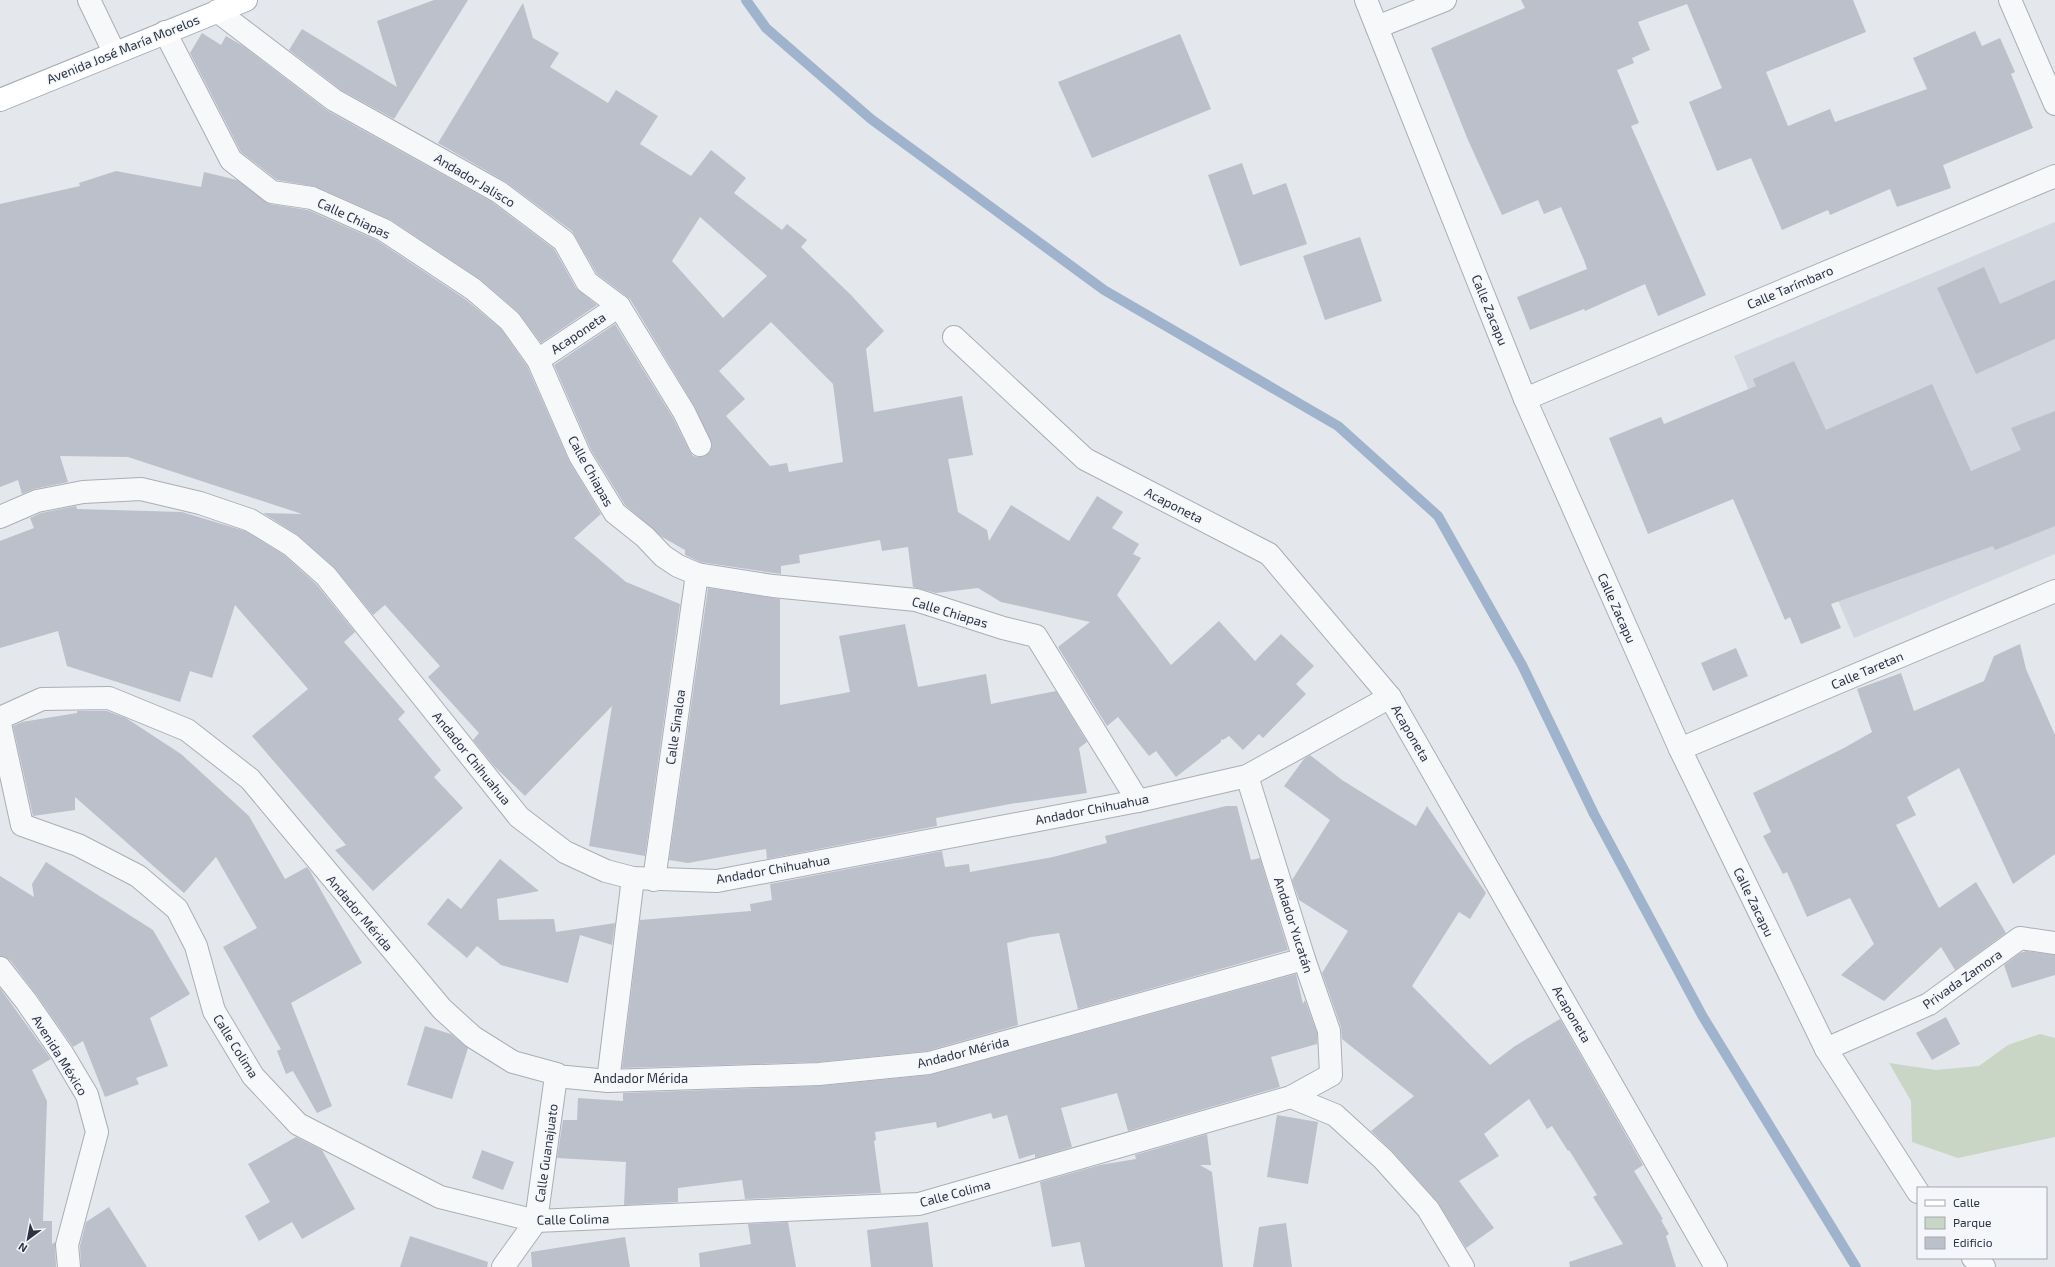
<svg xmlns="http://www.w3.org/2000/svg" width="2055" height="1267" font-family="'Exo 2',sans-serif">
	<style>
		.built { fill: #d2d6de }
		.green { fill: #c9d6c5 }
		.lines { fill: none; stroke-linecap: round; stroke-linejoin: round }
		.stream { stroke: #9fb4cc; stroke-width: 10 }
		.building { fill: #bbc0ca; fill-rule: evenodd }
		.minor-casing { stroke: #a9aeb7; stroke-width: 24 }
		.primary-casing { stroke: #a3abb8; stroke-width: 24 }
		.minor { stroke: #f7f8fa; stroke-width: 22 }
		.primary { stroke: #fff; stroke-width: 22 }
		.labels { text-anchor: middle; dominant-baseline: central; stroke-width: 3; stroke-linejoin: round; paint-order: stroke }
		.street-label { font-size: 13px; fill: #2b3445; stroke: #f4f6f9 }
	</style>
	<rect width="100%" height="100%" fill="#e4e7ec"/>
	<!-- built -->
	<path class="built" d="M2055,222V554L1854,638L1734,356Z"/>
	<!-- green -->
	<path class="green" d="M2040,1034L2055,1038V1137L1958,1158L1912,1142L1911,1101L1889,1063L1936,1070L1979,1066L2008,1045Z"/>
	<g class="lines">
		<!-- stream -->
		<path class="stream" d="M746,0L766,28L871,119L1104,290L1338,426L1438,516L1522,665L1594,814L1703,1017L1856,1267"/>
	</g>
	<!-- building -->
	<g class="building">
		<path d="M434,0H468L394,119L341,90L289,50L302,29L397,87L377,21Z"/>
		<path d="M1521,0H1853L1866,32L1766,72L1788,126L1830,109L1835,122L1927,89L1913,58L1975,31L1982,46L2000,38L2015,72L2011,74L2033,128L1943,165L1951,188L1897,207L1890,189L1830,215L1828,210L1782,230L1751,158L1717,171L1689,102L1722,88L1687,4L1638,22L1650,50L1632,58L1634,63L1617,70L1639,123L1631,126L1706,295L1658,316L1645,284L1585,311L1584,309L1530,330L1517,297L1587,269L1584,260L1561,207L1544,214L1538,200L1502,215L1468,140L1431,48L1525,8Z"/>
		<path d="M523,3L533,38L559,53L550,67L608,103L616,90L658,116L640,144L691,176L711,150L746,178L734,193L782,230L787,224L807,240L801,247L851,295L884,331L866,349L874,412L962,396L973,455L948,459L958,512L987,530L989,541L1011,505L1069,541L1097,496L1123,512L1112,528L1139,544L1133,554L1141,558L1117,595L1171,665L1219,621L1255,661L1281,634L1314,666L1296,684L1306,694L1263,738L1259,734L1243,750L1229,736L1223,740L1221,739V742L1176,777L1156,751L1149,756L1118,717L1107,726L1058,647L1090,622L1001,602L978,588L936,593L913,587L908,547L882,551L880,540L799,555L800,563L781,566V574L700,562L685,555V550L662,537L625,505L591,450L554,365L615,324L673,418L689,450L693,456L699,457L705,456L710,452L712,446L695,407L630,299L597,274L572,231L506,182L438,143ZM700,217L767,276L723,318L672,261ZM771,322L833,384L843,462L789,472L787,463L770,466L726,416L745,399L719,371Z"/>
		<path d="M202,33L221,45L226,36L243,46L328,111L492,202L554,249L576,288L597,305L541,343L518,312L481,280L391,220L317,187L277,180L241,152L190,53Z"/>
		<path d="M1180,34L1211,109L1092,158L1058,82Z"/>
		<path d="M1242,163L1253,195L1286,183L1307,244L1240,266L1208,175Z"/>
		<path d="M116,171L201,187L204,172L237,180L270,204L308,210L378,241L465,299L501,329L527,366L569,461L601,514L574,538L626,582L680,604L645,856L589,846L612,706L525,796L494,766L473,740L479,733L428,677L440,666L385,605L373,615L334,567L299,536L263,513L302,514L128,457L60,456L68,482L34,489L22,494L18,480L0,487V204L80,186L79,183Z"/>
		<path d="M1360,237L1382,301L1325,320L1303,256Z"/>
		<path d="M1984,267L2000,304L2055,280V339L1976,374L1937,288Z"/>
		<path d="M1794,361L1826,430L1932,384L1971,471L2021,450L2011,428L2055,411V526L1995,550L1993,546L1831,604L1841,628L1801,644L1790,617L1785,620L1733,499L1648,534L1609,438L1661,417L1664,424L1756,386L1753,379Z"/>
		<path d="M76,506L77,509L182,512L245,531L284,555L317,585L355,632L344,642L405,712L398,719L441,770L434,777L463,808L373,891L335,850L346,845L252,736L308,689L235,605L212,678L190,671L180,702L67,666L58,631L0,648V541L34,528L30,518L41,513Z"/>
		<path d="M708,588L780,599V705L850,692L839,636L905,624L918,687L986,674L991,704L1056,691L1087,742L1079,748L1087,793L1010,804L936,818L937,826L767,859L766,849L688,863L669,860Z"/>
		<path d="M2020,644L2026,669L2055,735V854L2013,884L1959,768L1907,797L1916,815L1896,825L1939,908L1976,882L2006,933L1955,970L1941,947L1884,1001L1841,975L1874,944L1850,898L1807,917L1787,872L1783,874L1763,836L1771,832L1753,793L1844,748L1872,732L1857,689L1901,673L1914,711L1984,681L1994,656Z"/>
		<path d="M1736,648L1748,676L1713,691L1701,663Z"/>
		<path d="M77,711H107L126,718L181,754L249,816L285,879L307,867L310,871L362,963L291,1003L332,1106L317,1113L293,1071L286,1074L277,1051L281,1049L223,947L257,928L216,857L184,893L75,797V810L33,816L13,726L22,722L77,713Z"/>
		<path d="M1310,755L1342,780L1416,826L1427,806L1486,893L1470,919L1459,912L1412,986L1490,1065L1515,1046L1560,1019L1643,1165L1634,1171L1663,1219L1661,1220L1669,1234L1666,1236L1676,1267H1570L1569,1262L1623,1244L1593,1197L1597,1195L1569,1150L1568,1151L1552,1126L1547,1129L1529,1099L1484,1134L1499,1156L1459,1181L1494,1228L1466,1248L1437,1201L1392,1151L1371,1131L1414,1096L1342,1039L1341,1027L1322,973L1348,931L1299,900L1292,880L1330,820L1284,786L1304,759Z"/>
		<path d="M1226,806H1237L1251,860L1260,858L1288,950L1078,1009L1059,933L1031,937L1007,943L1018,1025L927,1051L818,1062L622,1068L640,920L751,911L750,904L772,900L770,884L942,851L945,867L969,864L970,872L1053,857L1107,843L1105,836Z"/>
		<path d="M500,859L539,891L497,899L499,920L554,919L556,932L615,923L612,945L580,935L568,983L501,965L477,946L467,958L427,924L448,898L461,909Z"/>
		<path d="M46,862L153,930L190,994L150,1018L168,1066L136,1078L139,1084L105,1097L83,1041L73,1047L36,994L10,960L0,956V876L34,897L32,884Z"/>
		<path d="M2026,951L2055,955V975L2012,988L2004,965L2020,953Z"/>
		<path d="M1296,974L1303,1004L1305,1000L1317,1033V1044L1271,1057L1280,1087L1128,1131L1117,1093L1061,1108L1072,1147L1035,1158V1154L1019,1159L1007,1115L993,1119L991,1113L937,1128L936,1122L875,1132L876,1140L874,1141L881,1193L745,1199L742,1180L678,1188V1202L624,1205L626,1162L557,1158L563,1120H577L578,1098L623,1101V1093L819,1086L930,1075Z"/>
		<path d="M0,988L51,1059L32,1070L47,1101L43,1221H52V1244L55,1242L56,1267H0Z"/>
		<path d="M1946,1017L1960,1044L1932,1060L1916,1033Z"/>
		<path d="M425,1026L451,1034L468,1048L452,1099L407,1085Z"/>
		<path d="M1277,1115L1318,1122L1308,1184L1267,1177Z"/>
		<path d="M1207,1134L1211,1165H1200L1212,1172L1223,1267H1085L1080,1242L1052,1247L1040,1182L1100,1165L1136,1159L1135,1155Z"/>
		<path d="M296,1137L322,1150L355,1209L302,1239L292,1222L259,1241L245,1216L270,1202L248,1164Z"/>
		<path d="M482,1150L514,1162L503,1190L472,1178Z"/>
		<path d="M109,1207L147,1267H81L80,1246L86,1222Z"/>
		<path d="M788,1222L796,1267H700L699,1253L751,1244L748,1224Z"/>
		<path d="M928,1222L933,1267H871L867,1230Z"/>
		<path d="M1286,1223L1292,1267H1253L1259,1227Z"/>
		<path d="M410,1236L488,1262L487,1267H400Z"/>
		<path d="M625,1237L630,1267H532L531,1252Z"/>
	</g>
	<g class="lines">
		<!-- minor casing -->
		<g class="minor-casing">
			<g id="minor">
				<path d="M89,0L114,52"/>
				<path d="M1366,0L1525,399L1680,749L1826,1049L1918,1192"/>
				<path d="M2010,0L2055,104"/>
				<path d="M217,11L334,100L499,192L564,241L587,282L619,306L684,412L700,445"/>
				<path d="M1377,27L1445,0"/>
				<path d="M165,32L231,160L272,192L312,198L384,230L473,289L510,321L538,360L580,456L615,513L645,537L663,556L678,566L697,574L773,586L916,600L1003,628L1036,636L1138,801"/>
				<path d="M954,337L1085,459L1269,554L1390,697L1716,1267"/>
				<path d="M538,360L619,306"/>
				<path d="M1525,399L2055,176"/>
				<path d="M0,517L37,501L83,492L141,489L200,503L250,520L291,545L326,576L519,817L565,852L606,871L633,878L717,881L1138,801L1247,776L1390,697"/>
				<path d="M0,718L42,699L109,698L187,730L250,779L442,1009L473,1037L513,1062L557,1074L556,1076L608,1081L819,1074L929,1063L1304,959"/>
				<path d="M0,724L22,825L78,845L138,876L177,909L196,946L214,1011L253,1076L298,1124L440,1197L536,1221L919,1204L1291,1097L1331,1075L1329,1031L1304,959L1247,776"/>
				<path d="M1680,749L2055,591"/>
				<path d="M654,880L697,574"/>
				<path d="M0,968L26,1001L62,1053L87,1095L97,1132L67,1245L69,1267"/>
				<path d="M1826,1049L1929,1004L2020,938L2055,943"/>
				<path d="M608,1081L633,878"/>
				<path d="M1291,1097L1335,1115L1383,1159L1428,1209L1463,1267"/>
				<path d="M1973,1258L1984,1267"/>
				<path d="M503,1267L536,1221L556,1076"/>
			</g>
		</g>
		<!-- primary casing -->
		<g class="primary-casing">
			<path id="primary" d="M0,100L246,0"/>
		</g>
		<!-- minor -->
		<use href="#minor" class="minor"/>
		<!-- primary -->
		<use href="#primary" class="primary"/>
	</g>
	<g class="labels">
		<!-- street labels -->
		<g class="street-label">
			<text transform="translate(123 49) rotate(-22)">Avenida José María Morelos</text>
			<text transform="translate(475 180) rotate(31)">Andador Jalisco</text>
			<text transform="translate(354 218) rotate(25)">Calle Chiapas</text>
			<text transform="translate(1790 287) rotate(-23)">Calle Tarímbaro</text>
			<text transform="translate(1490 310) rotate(68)">Calle Zacapu</text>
			<text transform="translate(578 333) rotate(-34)">Acaponeta</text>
			<text transform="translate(591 471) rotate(61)">Calle Chiapas</text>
			<text transform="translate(1174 505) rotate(27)">Acaponeta</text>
			<text transform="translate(1617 608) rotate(66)">Calle Zacapu</text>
			<text transform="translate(950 612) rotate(17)">Calle Chiapas</text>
			<text transform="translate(1867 670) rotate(-23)">Calle Taretan</text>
			<text transform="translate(675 727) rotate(-82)">Calle Sinaloa</text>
			<text transform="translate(1411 733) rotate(60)">Acaponeta</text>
			<text transform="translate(472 758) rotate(51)">Andador Chihuahua</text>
			<text transform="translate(1092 809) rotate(-11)">Andador Chihuahua</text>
			<text transform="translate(773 869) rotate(-10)">Andador Chihuahua</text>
			<text transform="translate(1754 902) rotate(64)">Calle Zacapu</text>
			<text transform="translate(360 913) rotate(50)">Andador Mérida</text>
			<text transform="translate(1294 925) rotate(72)">Andador Yucatán</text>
			<text transform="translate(1962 979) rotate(-35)">Privada Zamora</text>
			<text transform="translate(1572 1014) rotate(60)">Acaponeta</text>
			<text transform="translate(236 1046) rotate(58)">Calle Colima</text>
			<text transform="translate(963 1052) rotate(-14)">Andador Mérida</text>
			<text transform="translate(60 1055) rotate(58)">Avenida México</text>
			<text x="641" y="1078">Andador Mérida</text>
			<text transform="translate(546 1153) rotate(-82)">Calle Guanajuato</text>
			<text transform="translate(955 1193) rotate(-15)">Calle Colima</text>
			<text transform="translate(573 1219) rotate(-1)">Calle Colima</text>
		</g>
	</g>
	<!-- legend -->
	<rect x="1917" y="1187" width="130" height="72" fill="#f4f6f9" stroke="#a4a8b1"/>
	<rect x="1925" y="1200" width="20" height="6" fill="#ffffff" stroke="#a4a8b1"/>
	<text x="1953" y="1207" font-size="12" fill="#2b3445">Calle</text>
	<rect x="1925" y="1217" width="20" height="12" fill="#c9d6c5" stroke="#a4a8b1"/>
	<text x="1953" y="1227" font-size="12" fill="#2b3445">Parque</text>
	<rect x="1925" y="1237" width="20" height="12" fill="#bbc0ca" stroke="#a4a8b1"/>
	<text x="1953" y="1247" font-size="12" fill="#2b3445">Edificio</text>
	<!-- north arrow -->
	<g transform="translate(28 1239) rotate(212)" stroke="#f4f6f9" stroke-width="3" paint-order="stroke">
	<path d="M0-3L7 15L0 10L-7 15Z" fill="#2b3445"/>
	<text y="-6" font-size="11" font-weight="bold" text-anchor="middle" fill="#2b3445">N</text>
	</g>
</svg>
